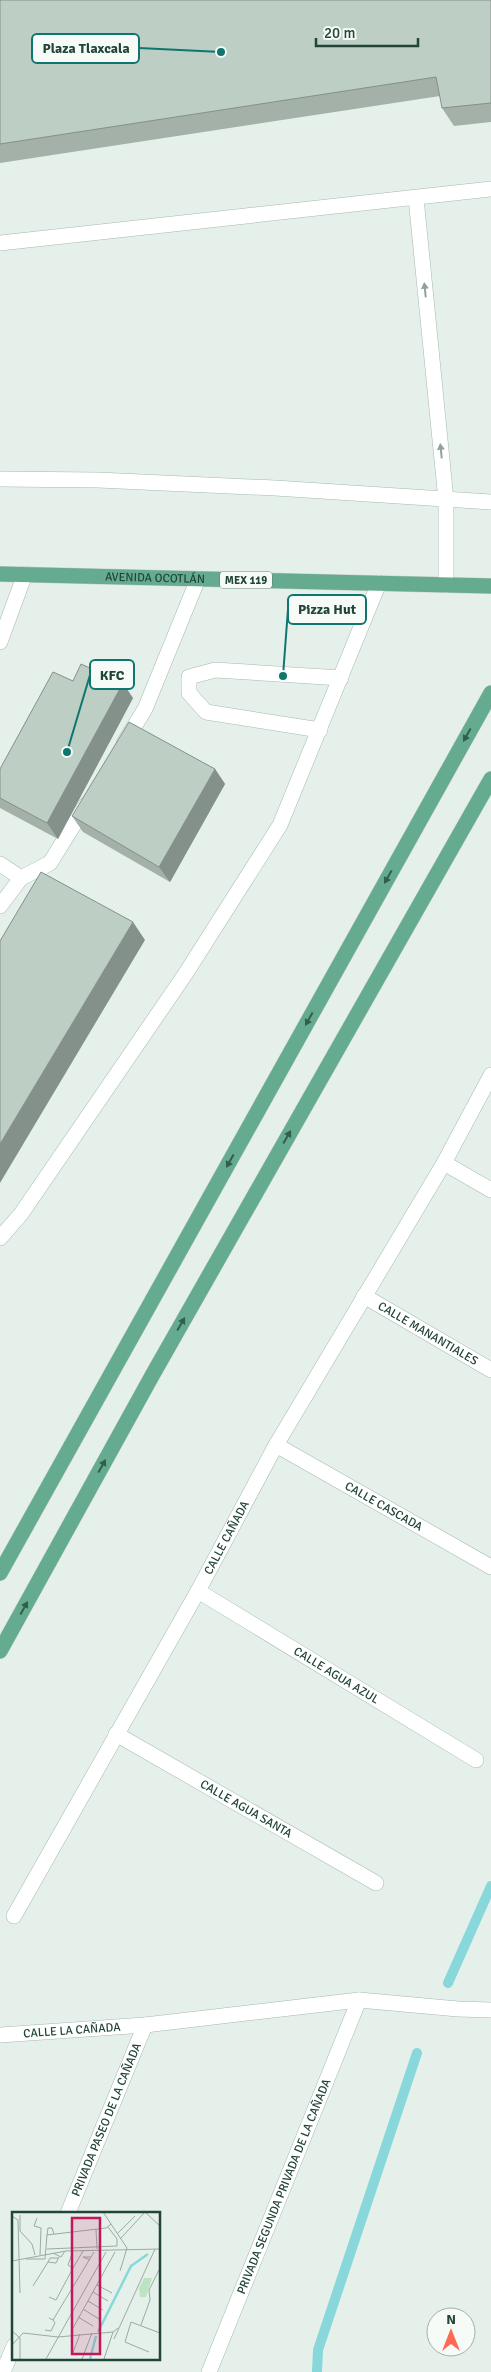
<svg xmlns="http://www.w3.org/2000/svg" width="491" height="2372" font-family="Signika,sans-serif">
	<style>
		.lines { fill: none; stroke-linecap: round; stroke-linejoin: round }
		.stream { stroke: #87d7db; stroke-width: 10 }
		.minor-casing { stroke: #a6b9b1; stroke-width: 16 }
		.major-casing { stroke: #c1cbc7; stroke-width: 16 }
		.minor { stroke: #fff; stroke-width: 15 }
		.major { stroke: #64ab90; stroke-width: 15 }
		.wall { fill: #a3b1a9 }
		.shaded-wall { fill: #84908a }
		.building { fill: #bdcec5; stroke: #84908a }
		.oneway { fill: #90a29b }
		.oneway2 { fill: #325e4d }
		.labels { text-anchor: middle; dominant-baseline: central; stroke-width: 5; stroke-linejoin: round; paint-order: stroke }
		.shield { fill: #f6fbf8; stroke: #617c71; stroke-width: 1 }
		.shield-label { font-size: 11px; font-weight: bold; fill: #214537 }
		.street-label { font-size: 12px; fill: #214537; stroke: #f6fbf8 }
		.inset-river { fill: none; stroke: #87d7db; stroke-width: 2.5 }
		.inset-road { fill: none; stroke: #97aca2; stroke-width: 1 }
		.view { fill: #c2185b; fill-opacity: 0.15; stroke: #c2185b; stroke-width: 2.5 }
		.inset-edge { fill: none; stroke: #214537; stroke-width: 2.5 }
		.leader { fill: none; stroke: #0f766e; stroke-width: 2 }
		.callout-dot { fill: #0f766e; stroke: #f6fbf8; stroke-width: 2 }
		.callout { fill: #f6fbf8; stroke: #0f766e; stroke-width: 2 }
		.callout-label { font-size: 14px; text-anchor: middle; font-weight: bold; fill: #214537 }
	</style>
	<rect width="100%" height="100%" fill="#e5f0ea"/>
	<g class="lines">
		<!-- stream -->
		<g class="stream">
			<path d="M448,1983L491,1886"/>
			<path d="M317,2372L318,2350L417,2053"/>
		</g>
		<!-- minor casing -->
		<g class="minor-casing">
			<g id="minor">
				<path d="M416,198L446,500V585"/>
				<path d="M0,243L491,189"/>
				<path d="M0,479L98,480L275,488L491,502"/>
				<path d="M0,642L25,574"/>
				<path d="M320,730L206,712L189,693V677L215,670L341,678"/>
				<path d="M124,743L145,709L198,579"/>
				<path d="M0,864L21,878L0,906"/>
				<path d="M21,878L50,863L86,805"/>
				<path d="M444,1163L491,1190"/>
				<path d="M0,1238L21,1214L186,973L280,825L379,583"/>
				<path id="s1" d="M364,1296L491,1370"/>
				<path id="s2" d="M276,1445L491,1567"/>
				<path id="s3" d="M198,1591L476,1760"/>
				<path id="s4" d="M116,1734L376,1883"/>
				<path id="s5" d="M14,1916L198,1591L276,1445L444,1163L491,1075"/>
				<path id="s6" d="M0,2035L145,2025L359,2000L458,2009L491,2010"/>
				<path id="s7" d="M68,2213L145,2025"/>
				<path d="M3,2372L14,2346"/>
				<path id="s8" d="M209,2372L359,2000"/>
			</g>
		</g>
		<!-- major casing -->
		<g class="major-casing">
			<g id="major">
				<path id="s9" d="M0,574L491,586"/>
				<path d="M0,1573L491,693"/>
				<path d="M0,1651L153,1374L491,779"/>
			</g>
		</g>
		<!-- minor -->
		<use href="#minor" class="minor"/>
		<!-- major -->
		<use href="#major" class="major"/>
	</g>
	<!-- wall -->
	<g class="wall">
		<path d="M0,0H491V122L454,126L442,108L440,96L0,163Z"/>
		<path d="M73,681L133,698L58,839L0,808V769Z"/>
		<path d="M215,769L225,784L170,882L83,832L72,816Z"/>
	</g>
	<!-- shaded-wall -->
	<g class="shaded-wall">
		<path d="M123,683L133,698L58,839L47,823Z"/>
		<path d="M215,769L225,784L170,882L159,867Z"/>
		<path d="M133,922L145,940L0,1183V1144Z"/>
	</g>
	<!-- building -->
	<g class="building">
		<path d="M0,0H491V103L442,108L436,77L0,144Z"/>
		<path d="M81,664L123,683L47,823L0,798V769L53,672L73,681Z"/>
		<path d="M129,722L215,769L159,867L72,816Z"/>
		<path d="M41,872L133,922L0,1144V941Z"/>
	</g>
	<!-- one-way arrows -->
	<defs><path id="oneway-solid" d="M-6-.8H1V-3.2L6.5 0L1 3.2V.8H-6Z" transform="scale(1.25)"/></defs>
	<g class="oneway">
		<use href="#oneway-solid" transform="translate(425 290) rotate(-96)"/>
		<use href="#oneway-solid" transform="translate(441 451) rotate(-96)"/>
	</g>
	<g class="oneway2">
		<use href="#oneway-solid" transform="translate(467 735) rotate(119)"/>
		<use href="#oneway-solid" transform="translate(388 877) rotate(119)"/>
		<use href="#oneway-solid" transform="translate(309 1019) rotate(119)"/>
		<use href="#oneway-solid" transform="translate(287 1137) rotate(-60)"/>
		<use href="#oneway-solid" transform="translate(230 1161) rotate(119)"/>
		<use href="#oneway-solid" transform="translate(181 1324) rotate(-60)"/>
		<use href="#oneway-solid" transform="translate(102 1466) rotate(-61)"/>
		<use href="#oneway-solid" transform="translate(24 1608) rotate(-61)"/>
	</g>
	<g class="labels">
		<!-- shield labels -->
		<rect class="shield" x="220" y="571.5" width="52" height="17" rx="4"/>
		<g class="shield-label">
			<text x="246" y="580">MEX 119</text>
		</g>
		<!-- street labels -->
		<g class="street-label">
			<text stroke="none"><textPath href="#s9" startOffset="155">AVENIDA OCOTLÁN</textPath></text>
			<text stroke="none"><textPath href="#s1" startOffset="74">CALLE MANANTIALES</textPath></text>
			<text stroke="none"><textPath href="#s2" startOffset="124">CALLE CASCADA</textPath></text>
			<text stroke="none"><textPath href="#s5" startOffset="434">CALLE CAÑADA</textPath></text>
			<text stroke="none"><textPath href="#s3" startOffset="162">CALLE AGUA AZUL</textPath></text>
			<text stroke="none"><textPath href="#s4" startOffset="150">CALLE AGUA SANTA</textPath></text>
			<text stroke="none"><textPath href="#s6" startOffset="72">CALLE LA CAÑADA</textPath></text>
			<text stroke="none"><textPath href="#s7" startOffset="101">PRIVADA PASEO DE LA CAÑADA</textPath></text>
			<text stroke="none"><textPath href="#s8" startOffset="200">PRIVADA SEGUNDA PRIVADA DE LA CAÑADA</textPath></text>
		</g>
	</g>
	<!-- overview -->
	<g transform="translate(12 2212)">
		<rect width="148" height="148" fill="#e5f0ea"/>
		<path d="M132,66H140L134,85H128L127,76Z" fill="#bce3c2"/>
		<path class="inset-river" d="M86,120L119,54L136,42M78,147L84,124"/>
		<path class="inset-road" d="M91,0L115,36L108,59M133,0L148,14M8,3V19L20,32L23,43M0,4L6,8L8,81M25,6L22,14L29,16L28,43M84,17L85,37M106,21L123,4M35,23L36,16H40L42,22M109,26L133,0M35,37L105,34V27L96,15M41,41L49,45L53,39M46,46H38L36,50L44,51L47,45M14,47H33L35,23L94,16L99,12M78,48L71,45H79M0,49L54,39L148,37M61,56L71,39M85,73L100,81M21,74L36,50M81,80L96,89M37,85L44,88L61,56L56,53L61,39M76,89L91,98M71,97L87,107M66,105L81,114M37,106L41,108L82,40M129,113L138,88L137,78L148,56M61,116L103,40M33,118L39,119L43,111L41,108M0,119L8,126V147M102,127L143,37M0,133L11,121L46,125L101,120L106,116M137,140L113,130L119,110L148,121M60,143L68,122M34,147L94,40M70,147L80,121M92,147L101,120"/>
		<path class="view" d="M60,6H88V142H60Z"/>
		<rect width="148" height="148" class="inset-edge"/>
	</g>
	<!-- callouts -->
	<path class="leader" d="M221 52L139 48M283 676L288 609M67 752L90 675"/>
	<g class="callout-dot">
		<circle cx="221" cy="52" r="5"/>
		<circle cx="283" cy="676" r="5"/>
		<circle cx="67" cy="752" r="5"/>
	</g>
	<g class="callout">
		<rect x="32" y="34" width="107" height="29" rx="5"/>
		<rect x="288" y="595" width="78" height="29" rx="5"/>
		<rect x="90" y="660" width="44" height="29" rx="5"/>
	</g>
	<g class="callout-label">
		<text x="86" y="53">Plaza Tlaxcala</text>
		<text x="327" y="614">Pizza Hut</text>
		<text x="112" y="680">KFC</text>
	</g>
	<!-- north arrow -->
	<g transform="translate(451 2332)"><circle r="24" fill="#f6fbf8" stroke="#a1b2ab"/>
	<path d="M0-4L9 19L0 12L-9 19Z" fill="#ff6a54"/>
	<text y="-8" font-size="14" font-weight="bold" text-anchor="middle" fill="#214537">N</text>
	</g>
	<!-- scale -->
	<path d="M316 38v8h102v-8" fill="none" stroke="#214537" stroke-width="2.5"/>
	<text x="324" y="38" font-size="15" fill="#214537" stroke="#f6fbf8" stroke-width="4" paint-order="stroke">20 m</text>
</svg>
